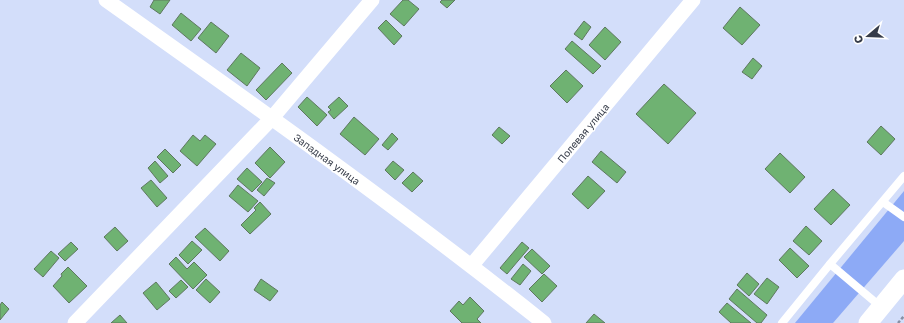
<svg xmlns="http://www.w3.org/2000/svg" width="904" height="323" font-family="'Golos Text',sans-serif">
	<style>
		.forest { fill: #8daaf6 }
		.building { fill: #6fb272; stroke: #5e785f }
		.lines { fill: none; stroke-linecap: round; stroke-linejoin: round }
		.path { stroke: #8790a5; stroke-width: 2.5; stroke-dasharray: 3 2; stroke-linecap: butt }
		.service { stroke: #fff; stroke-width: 8 }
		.minor { stroke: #fff; stroke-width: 15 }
		.tertiary { stroke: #fff; stroke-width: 19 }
		.labels { text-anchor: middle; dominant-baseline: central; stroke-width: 3; stroke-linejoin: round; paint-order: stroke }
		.street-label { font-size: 10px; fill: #363c49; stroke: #fff }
	</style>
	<rect width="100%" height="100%" fill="#d3defa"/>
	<!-- forest -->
	<path class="forest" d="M904,191V241L833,323H795Z"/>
	<!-- building -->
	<g class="building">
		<path d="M154,0H170L160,14L150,7Z"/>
		<path d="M403,0H408L419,9L404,26L390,14Z"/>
		<path d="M442,0H455L447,8L440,2Z"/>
		<path d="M740,7L760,25L742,45L723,28Z"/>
		<path d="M181,13L201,29L191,41L172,25Z"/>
		<path d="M386,20L402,36L394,45L378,28Z"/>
		<path d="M584,21L591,27L582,40L574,34Z"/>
		<path d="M211,22L229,36L216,53L198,38Z"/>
		<path d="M605,27L621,42L605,60L589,45Z"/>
		<path d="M572,41L601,66L593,74L565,49Z"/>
		<path d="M241,53L260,68L247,86L227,70Z"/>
		<path d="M753,58L762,66L752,79L742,72Z"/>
		<path d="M282,63L292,73L266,100L256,90Z"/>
		<path d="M566,70L583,86L567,103L550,86Z"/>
		<path d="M664,84L696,113L668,144L636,114Z"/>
		<path d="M307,97L327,115L317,126L298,107Z"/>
		<path d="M339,97L348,106L334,119L328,112L331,110L328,107Z"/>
		<path d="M354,117L379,139L365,155L340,134Z"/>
		<path d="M881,126L895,139L881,155L867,142Z"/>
		<path d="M499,127L510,136L502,144L492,135Z"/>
		<path d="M392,133L398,139L388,150L382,145Z"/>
		<path d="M193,135L200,141L205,135L216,144L197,166L180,151Z"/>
		<path d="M270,147L285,162L270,178L255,163Z"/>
		<path d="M165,149L181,165L173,173L157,157Z"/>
		<path d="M601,151L626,172L617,183L592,162Z"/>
		<path d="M780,153L805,177L790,193L765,169Z"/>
		<path d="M155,161L168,176L160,183L148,168Z"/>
		<path d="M393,161L404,170L395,180L385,170Z"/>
		<path d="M247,168L262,182L252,192L237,179Z"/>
		<path d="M413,172L423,181L412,192L402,183Z"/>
		<path d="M588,176L605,191L588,209L572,194Z"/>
		<path d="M267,178L275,183L264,196L257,190Z"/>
		<path d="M151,180L167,198L157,207L141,188Z"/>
		<path d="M238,185L258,201L248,212L229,196Z"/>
		<path d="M833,189L850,205L831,225L814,209Z"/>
		<path d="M260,202L271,214L250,234L241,225L256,210L254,208Z"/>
		<path d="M806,226L822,241L809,255L793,241Z"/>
		<path d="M115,227L128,241L117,251L104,237Z"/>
		<path d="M205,228L229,251L220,261L195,237Z"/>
		<path d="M192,241L202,250L188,264L179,255Z"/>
		<path d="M71,242L78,249L65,261L58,254Z"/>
		<path d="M522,242L529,248L507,274L500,268Z"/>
		<path d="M790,248L809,266L797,278L779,260Z"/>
		<path d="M532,249L550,266L542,274L524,257Z"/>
		<path d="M51,251L59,258L43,277L34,269Z"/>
		<path d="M176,257L187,269L194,262L207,275L193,289L169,264Z"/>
		<path d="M523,264L531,271L520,285L511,279Z"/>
		<path d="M68,267L87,286L69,303L53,286L62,276L61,274Z"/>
		<path d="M747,273L759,284L749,296L737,285Z"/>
		<path d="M544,274L557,286L542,302L529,289Z"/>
		<path d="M767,278L779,287L767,304L754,294Z"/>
		<path d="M206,279L220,292L210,303L196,290Z"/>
		<path d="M261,279L278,291L270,301L254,290Z"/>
		<path d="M181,280L188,287L176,298L169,291Z"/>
		<path d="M156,282L170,299L157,310L143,293Z"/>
		<path d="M737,289L767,315L761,323H757L729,299Z"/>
		<path d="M470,297L484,311L477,319L481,323H462L450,311L459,301L463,305Z"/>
		<path d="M2,302L9,309L0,320V305Z"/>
		<path d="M727,303L751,323H731L719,312Z"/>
		<path d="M594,314L605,323H586Z"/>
		<path d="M120,315L127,323H111Z"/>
	</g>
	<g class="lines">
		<!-- path -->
		<path class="path" d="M898,323L904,316"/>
		<!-- service -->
		<g class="service">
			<path d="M883,202L904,217"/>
			<path d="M830,264L881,307"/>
			<path d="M782,323L830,264L904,176"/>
		</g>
		<!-- minor -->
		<g class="minor">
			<path d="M106,0C254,105 402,210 544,323"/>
			<path d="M472,265L693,0"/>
			<path d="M75,323L272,118L372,0"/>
		</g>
		<!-- tertiary -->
		<path class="tertiary" d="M868,323L904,279"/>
	</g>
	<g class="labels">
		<!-- street labels -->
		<g class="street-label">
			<text transform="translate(583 133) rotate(-50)">Полевая улица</text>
			<text transform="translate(327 159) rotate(36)">Западная улица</text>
		</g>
	</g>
	<!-- north arrow -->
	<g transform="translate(868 36) rotate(251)" stroke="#ffffff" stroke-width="3" paint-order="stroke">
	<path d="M0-3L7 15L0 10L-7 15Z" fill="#363c49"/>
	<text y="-6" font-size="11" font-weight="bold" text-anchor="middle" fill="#363c49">С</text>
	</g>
</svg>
